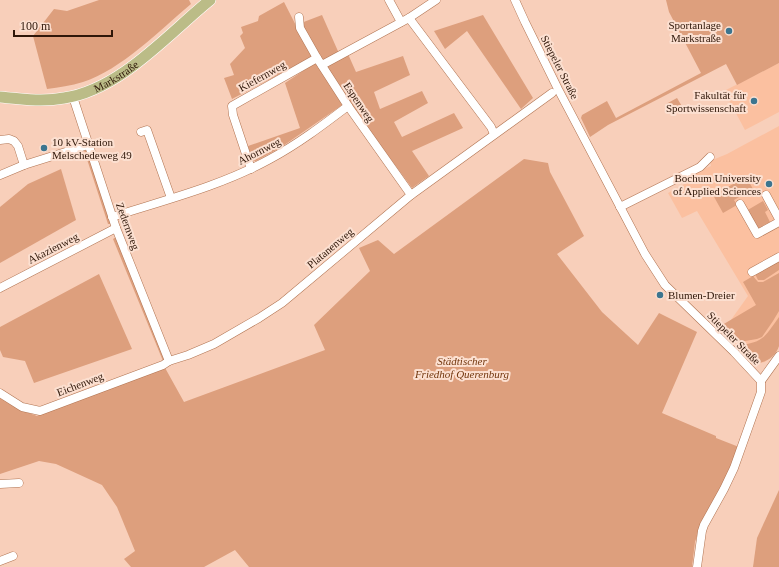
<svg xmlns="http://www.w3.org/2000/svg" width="779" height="567" font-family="Georgia,serif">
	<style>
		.built { fill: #fbc0a0 }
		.green { fill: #dd9f7d }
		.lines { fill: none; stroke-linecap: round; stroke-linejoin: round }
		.minor-casing { stroke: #b17452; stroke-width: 9 }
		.major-casing { stroke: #fff; stroke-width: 12 }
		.minor { stroke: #fff; stroke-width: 8 }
		.major { stroke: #bbbc87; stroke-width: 11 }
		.poi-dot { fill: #3c758f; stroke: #fce0d1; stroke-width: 1.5 }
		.labels { text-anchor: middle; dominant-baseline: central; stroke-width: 4; stroke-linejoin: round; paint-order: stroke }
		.poi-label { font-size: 11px; fill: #2f1709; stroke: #fce0d1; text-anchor: end }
		.street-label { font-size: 11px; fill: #2f1709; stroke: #fce0d1 }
		.park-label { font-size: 11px; font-style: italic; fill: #73370e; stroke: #fce0d1 }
	</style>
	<rect width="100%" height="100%" fill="#f8cfba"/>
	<!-- built -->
	<g class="built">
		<path d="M779,63V112L745,130L724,91Z"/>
		<path d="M779,126V346L765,362L758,363L752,360L723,331L748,296L697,211L682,218L668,193L688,182L685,177L711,166L710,161L727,154Z"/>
	</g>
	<!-- green -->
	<g class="green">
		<path d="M99,0H189L191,4C160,30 121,70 83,82C71,86 59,87 47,89L33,36L54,9L67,11Z"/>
		<path d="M666,0H779V63L737,85L726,64L608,125L590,137L581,118L582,115L607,101L616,118L701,73L669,12Z"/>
		<path d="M284,2L312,57L232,99L224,78L234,75L230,64L245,48L240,36L243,33L241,27L258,21L259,16Z"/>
		<path d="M322,15L341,58L348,54L356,72L403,56L410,75L374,92L380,109L422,91L428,103L394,122L402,137L454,113L463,128L412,151L429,176L412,188L348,101L280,148L256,161H253L252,160L248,146L300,128L285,83L315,63L301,23Z"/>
		<path d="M483,15L533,98L521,109L467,31L445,49L434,31Z"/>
		<path d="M677,98L683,108L671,114L666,104Z"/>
		<path d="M84,150L87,151L111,224H108Z"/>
		<path d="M524,159L548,163L550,172L584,236L557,254L602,312L638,345L659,313L697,332L662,413L716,436V438L739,447L727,478L701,524L695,542L692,567H249L235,550L204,567H131L124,559L135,551L117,507L102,485L56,464L39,461L0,474V396L21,410L37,416L76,400L164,366L184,402L325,350L314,325L370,271L359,248L378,240L394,254Z"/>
		<path d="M61,169L76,220L0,263V207L28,184Z"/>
		<path d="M746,177L753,189L734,200L737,205L723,213L713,195Z"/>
		<path d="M763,201L768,210L765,212L770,222L756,229L746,211Z"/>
		<path d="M116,237L165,360L163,361L113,239Z"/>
		<path d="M779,261V270L764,280H758L755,274Z"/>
		<path d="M779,273V311L773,321L762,337L757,339L733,343L717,328L756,305L743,282L753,276L758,282H763Z"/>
		<path d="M99,274L132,349L34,383L25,361L3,357L0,350V327Z"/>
		<path d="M779,317C779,325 779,340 779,346C776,356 767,362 758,363L736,346C764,342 763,339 779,317Z"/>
		<path d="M779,490V567H753L757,538Z"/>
	</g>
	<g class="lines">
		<!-- minor casing -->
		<g class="minor-casing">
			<g id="minor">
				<path d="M389,0L401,22"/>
				<path d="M515,0L525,22L558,89L645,254L665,285L734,352L761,381V392L734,468L724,489L704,525L702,531L697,567"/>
				<path d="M299,17L300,28L317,58L348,106L411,195"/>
				<path d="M409,18L491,127L494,134"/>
				<path d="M322,65L409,18L436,0"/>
				<path d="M73,97L116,228L169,361"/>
				<path d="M141,132L147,130L171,198"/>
				<path d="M0,140L9,139L14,141L18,146L24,165"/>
				<path d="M251,169L233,115L232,106L317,58"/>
				<path d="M0,175L24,165L88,145"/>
				<path d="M766,195L779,219"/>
				<path d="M740,204L757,234L779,222"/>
				<path d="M620,207L700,167L710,157"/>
				<path d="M112,217C165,200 221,186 270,159C298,144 323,125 348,106"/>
				<path d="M752,272L779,257"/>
				<path d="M0,288L116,228"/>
				<path d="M761,381L779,356"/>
				<path d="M0,393L22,407L40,411L163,365L169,361L188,355L214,344L259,318L282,303L411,195L552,93"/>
				<path d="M0,484L19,483"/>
				<path d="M0,561L13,556"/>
			</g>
		</g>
		<!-- major casing -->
		<g class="major-casing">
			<g id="major">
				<path id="s1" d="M0,97C21,99 43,102 64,98C120,90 168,34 210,0"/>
			</g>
		</g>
		<!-- minor -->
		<use href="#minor" class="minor"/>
		<!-- major -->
		<use href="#major" class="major"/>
	</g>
	<!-- markers -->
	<g class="poi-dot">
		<circle cx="729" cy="31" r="4"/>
		<circle cx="754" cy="101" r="4"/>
		<circle cx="44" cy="148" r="4"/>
		<circle cx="769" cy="184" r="4"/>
		<circle cx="660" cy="295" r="4"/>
	</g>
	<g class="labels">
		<!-- poi labels -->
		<g class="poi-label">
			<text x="721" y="25">Sportanlage<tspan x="721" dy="13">Markstraße</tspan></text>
			<text x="746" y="95">Fakultät für<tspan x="746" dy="13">Sportwissenschaft</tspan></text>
			<text x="52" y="142" text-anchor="start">10 kV-Station<tspan x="52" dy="13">Melschedeweg 49</tspan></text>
			<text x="761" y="178">Bochum University<tspan x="761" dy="13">of Applied Sciences</tspan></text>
			<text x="668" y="295" text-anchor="start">Blumen-Dreier</text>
		</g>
		<!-- street labels -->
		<g class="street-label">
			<text transform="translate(560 67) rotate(63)">Stiepeler Straße</text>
			<text stroke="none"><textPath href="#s1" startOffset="121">Markstraße</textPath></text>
			<text transform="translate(262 76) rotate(-29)">Kiefernweg</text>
			<text transform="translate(359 102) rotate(56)">Espenweg</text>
			<text transform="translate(259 151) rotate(-27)">Ahornweg</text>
			<text transform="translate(128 226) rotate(70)">Zedernweg</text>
			<text transform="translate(53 248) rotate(-27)">Akazienweg</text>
			<text transform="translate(330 248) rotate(-40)">Platanenweg</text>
			<text transform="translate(734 338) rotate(45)">Stiepeler Straße</text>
			<text transform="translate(80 384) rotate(-21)">Eichenweg</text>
		</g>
		<!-- park labels -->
		<g class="park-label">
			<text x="462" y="361">Städtischer<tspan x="462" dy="13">Friedhof Querenburg</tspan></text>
		</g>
	</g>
	<!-- scale -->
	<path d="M14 30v6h98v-6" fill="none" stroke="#2f1709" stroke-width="2"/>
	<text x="20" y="30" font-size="12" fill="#2f1709" stroke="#fce0d1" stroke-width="3" paint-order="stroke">100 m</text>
</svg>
